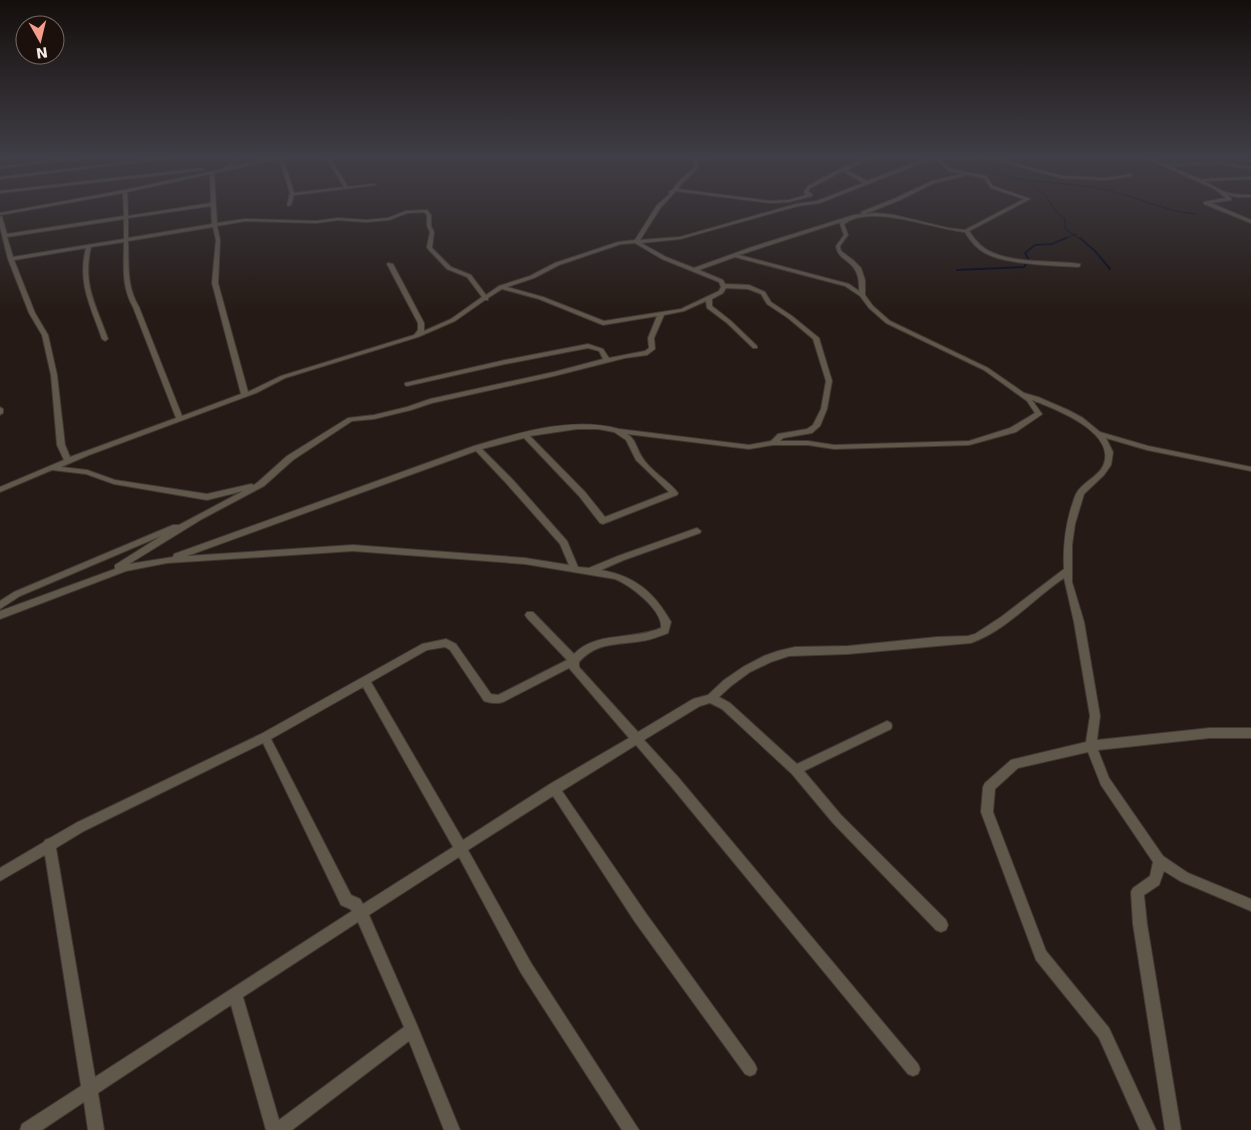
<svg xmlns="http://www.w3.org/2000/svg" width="1251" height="1130" font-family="'DejaVu Sans',sans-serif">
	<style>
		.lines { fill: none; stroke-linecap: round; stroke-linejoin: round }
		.stream-far1 { stroke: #02071e; stroke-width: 1 }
		.stream { stroke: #02071e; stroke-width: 2 }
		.street-casing { stroke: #423733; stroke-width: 2 }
		.street { fill: #60584b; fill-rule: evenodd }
	</style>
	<rect width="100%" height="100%" fill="#251a15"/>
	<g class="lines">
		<!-- stream-far1 -->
		<g class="stream-far1">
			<path d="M965,156C992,186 1064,180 1102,189C1133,195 1164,211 1195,214"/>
			<path d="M1023,179L1045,195L1058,214L1065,219V229L1082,240"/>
			<path d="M1063,240L1076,234"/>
		</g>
		<!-- stream -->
		<g class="stream">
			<path d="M1080,238L1096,252L1110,269"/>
			<path d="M957,270L1024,267L1029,260L1025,253L1035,245L1052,244L1066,238"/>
		</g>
		<!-- street casing -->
		<g class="street-casing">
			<g id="street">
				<path d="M6,156H16L0,159V157Z"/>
				<path d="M90,156L93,157L0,168V166Z"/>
				<path d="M179,156H190L0,179V177Z"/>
				<path d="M240,156H244L230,167L284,156H291L281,159L284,160L294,193L344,187L325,156H329L348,187L374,184L376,185L294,195L291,205L289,206L287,205L290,193L280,161L276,160L214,173L217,223L245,219L316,221L338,218L366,220L388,218L406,211L427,210L431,215V226L434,232L432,248L451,267L471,275L486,295L499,286L530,276L555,263L618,242L635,240L657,205L670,194L669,192L673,189L678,182L695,167L692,156H698L702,159L708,156H713L702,161L697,158L699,167L681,184L678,189L770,201L789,200L806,195L804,192L808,186C825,177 860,156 879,156L846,170L867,181L919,161L936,157V156H986L1062,176L1105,178L1132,174L1131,176L1105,180L1062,178L986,158L940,159L951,169L986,176L993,186L1030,199L969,231C975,240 982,248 991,252C1018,264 1051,260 1080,264V266L1078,267C1052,265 1010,265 987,254C978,250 970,241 965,232C933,229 870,203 844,224L848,235L840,246L841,251L853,260L861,268L865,280V295L873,306L890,321L988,368L1024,393L1038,397L1068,410L1083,418L1100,432L1148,446L1251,467V471L1147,450L1106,438L1113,452L1111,465L1104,475L1084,494L1075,524L1072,545V582L1084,622L1100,716L1097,740L1210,728H1251V738H1210L1098,750L1109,778L1163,856L1188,873L1251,899V911L1180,881L1164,871L1159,885L1144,895L1147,924L1181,1130H1165L1133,924L1131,892L1133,888L1150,876L1153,862L1101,785L1088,752L1018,768L995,789L993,812L1046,951L1109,1028L1156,1130H1140L1099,1038L1036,960L981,812L983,787L985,783L1011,760L1086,742L1090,716L1074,622L1064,578C1033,599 1007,630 971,643L848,654L789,656L771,662L750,672L731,686L719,697L730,703L797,764L883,723L887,721L891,723L892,726L891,729L804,771L841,815L946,920L948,925L946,930L941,932L936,930L833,823L792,774L722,709L710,703L700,706L644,740L678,777L918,1064L920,1069L918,1074L913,1076L908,1074L670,785L636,745L562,791L645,912L755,1064L757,1069L755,1074L750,1076L745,1074L635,922L553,796L468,850L531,963L639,1130H622L521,973L459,857L369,915L417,1025L460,1130H444L409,1041L292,1130H266L231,1005L98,1093L104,1130H88L84,1102L42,1130H20L22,1124L81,1086L45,855L0,881V868L44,842L45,840L50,838L76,823L261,734L422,644L446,639L456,644L491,694L498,695L567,660L527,618L525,615L527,612H533L574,654C596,631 633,640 661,628C663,610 630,585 615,579L525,564L353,551L167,563L126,571L0,619V611L115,569V565L161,536L20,596L0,609V601L14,592L173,525H179L243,491L207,500L114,484L86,474L52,470L0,492V487L64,460L57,445L51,375L42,335L29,313L8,259L0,227V216L2,217L7,234L124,216L123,193L0,215V213L125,190L223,169ZM936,159L949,171L984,178L991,188L1024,199L965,230L948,228L894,215L876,213L865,214L900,200L934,183L964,176L963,174L932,181L896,198L861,212L862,214L854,215L752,247L694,268L666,257L641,243L680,239L798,206L820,203L921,163ZM843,171L863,183L817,201L796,204L680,237L640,240L661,207L676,191L770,203L789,202L812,196V194L808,192L810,188ZM210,174L211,203L128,216L127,192ZM211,206L212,224L128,238V218ZM424,212L427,215V226L430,232L427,247L428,249L447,269L467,277L482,297L451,319L424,331V323L393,264L388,263L387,264L418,323V330L414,335L281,376L248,392L218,283L220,240L217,226L245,221L316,223L338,220L366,222L389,220L407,213ZM124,219V239L13,257L7,237ZM841,222L840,224L844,235L836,246C838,264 861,258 859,291L849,284L739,255ZM213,227L216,240L212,283L241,394L182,416L139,307C126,286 129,264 128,241ZM124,242C124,265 121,286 133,307L176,418L70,457L65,445L57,375L48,335L35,313L14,260L86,248C77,283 91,307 102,339L105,341L108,339C96,305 82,284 91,247ZM635,243L662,259L719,282L721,287L719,291L681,309L604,321L543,297L507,287L534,278L559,265L621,244ZM735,257L845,286L860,296L869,308L886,323L984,370L1027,401L1035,413L1010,428L969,441L834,445L808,441H780L783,438L812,433L820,426L827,409L832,381L819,338L792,316L771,302L765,292L749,285L725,284L723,280L699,270ZM726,288L748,289L761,294L767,304L788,318L813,339L826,381L821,409L813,425L807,429L778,434L771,441L749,445L619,429C572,416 519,433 474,446L174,554L173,557L129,564L202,519L264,486L293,460L352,421L374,419L411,410L432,403L554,376L625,358L647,355L655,349L654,338L664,315L684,311L706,301L707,308L727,323L753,348H757V346L731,321L712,306V299L723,293ZM502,289L539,299L603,325L657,316L648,338L649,348L645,351L609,358L603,349L588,344L505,360L405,383V385L407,386L505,364L588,348L599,351L603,359L554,372L430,399L407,407L374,415L348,418L287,456L258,482L254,485L251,484L207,494L115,480L87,470L61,467L89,455L256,393L285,378L418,337L455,321L485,300H488V298ZM1032,400C1056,409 1118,433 1103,466C1097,478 1082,482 1076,494C1074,498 1073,503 1071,508C1065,529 1063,547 1064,569L1001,617L975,634L968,636L937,637L848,646L795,647L778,651L764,656L743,667L724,680L708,695L693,699L638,732L579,667V662C597,642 617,645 642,641C651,640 660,636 668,633L671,622C654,592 635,576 601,570L624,560L700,533L701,531L697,528L694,529L618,556L589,568L578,567L567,541L513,480L482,449L524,438L579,496L600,523L603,524L677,495L678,493C668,480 650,471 642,457C636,448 636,439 627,434L749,449L773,445H808L834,449L969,445L1016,432L1041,415L1042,414ZM577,429H598L614,432L626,440L636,460L669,492L605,517L585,492L530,436ZM476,451L507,484L560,544L569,565L525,558L353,545L187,556ZM445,647L450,650L484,701C490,703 497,704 503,702L569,668L629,738L550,784L463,840L371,682L427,650ZM363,687L453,847L363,904L360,899L351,895L271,739ZM263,743L341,905L350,909L352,911L95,1077L56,848L84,831ZM358,922L404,1027L279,1120L243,997Z"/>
				<path d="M1141,156H1146L1164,164L1220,162L1251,167V169L1220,164L1169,166L1202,180L1204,179L1251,177V179L1204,181C1210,184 1216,188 1222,191C1231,195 1242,195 1251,195V197H1237L1226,194L1231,198V200L1211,203L1251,220V223L1204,204V202L1226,198L1215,189Z"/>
				<path d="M203,168L204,170L0,193V191Z"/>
				<path d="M0,407L3,409V413L0,415Z"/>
			</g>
		</g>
		<!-- street -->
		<use href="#street" class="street"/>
	</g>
	<!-- sky -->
	<linearGradient id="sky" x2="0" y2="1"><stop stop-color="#140e0c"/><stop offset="0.5" stop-color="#403e46"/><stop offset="1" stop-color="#403e46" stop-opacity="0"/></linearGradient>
	<rect width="1251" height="314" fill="url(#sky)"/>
	<!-- north arrow -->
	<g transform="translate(40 40) rotate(172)"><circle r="24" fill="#1c100c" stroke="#726864"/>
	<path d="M0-4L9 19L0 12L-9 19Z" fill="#f49d8c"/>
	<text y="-8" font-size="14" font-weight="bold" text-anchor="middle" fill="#f4ebe8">N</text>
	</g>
</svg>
